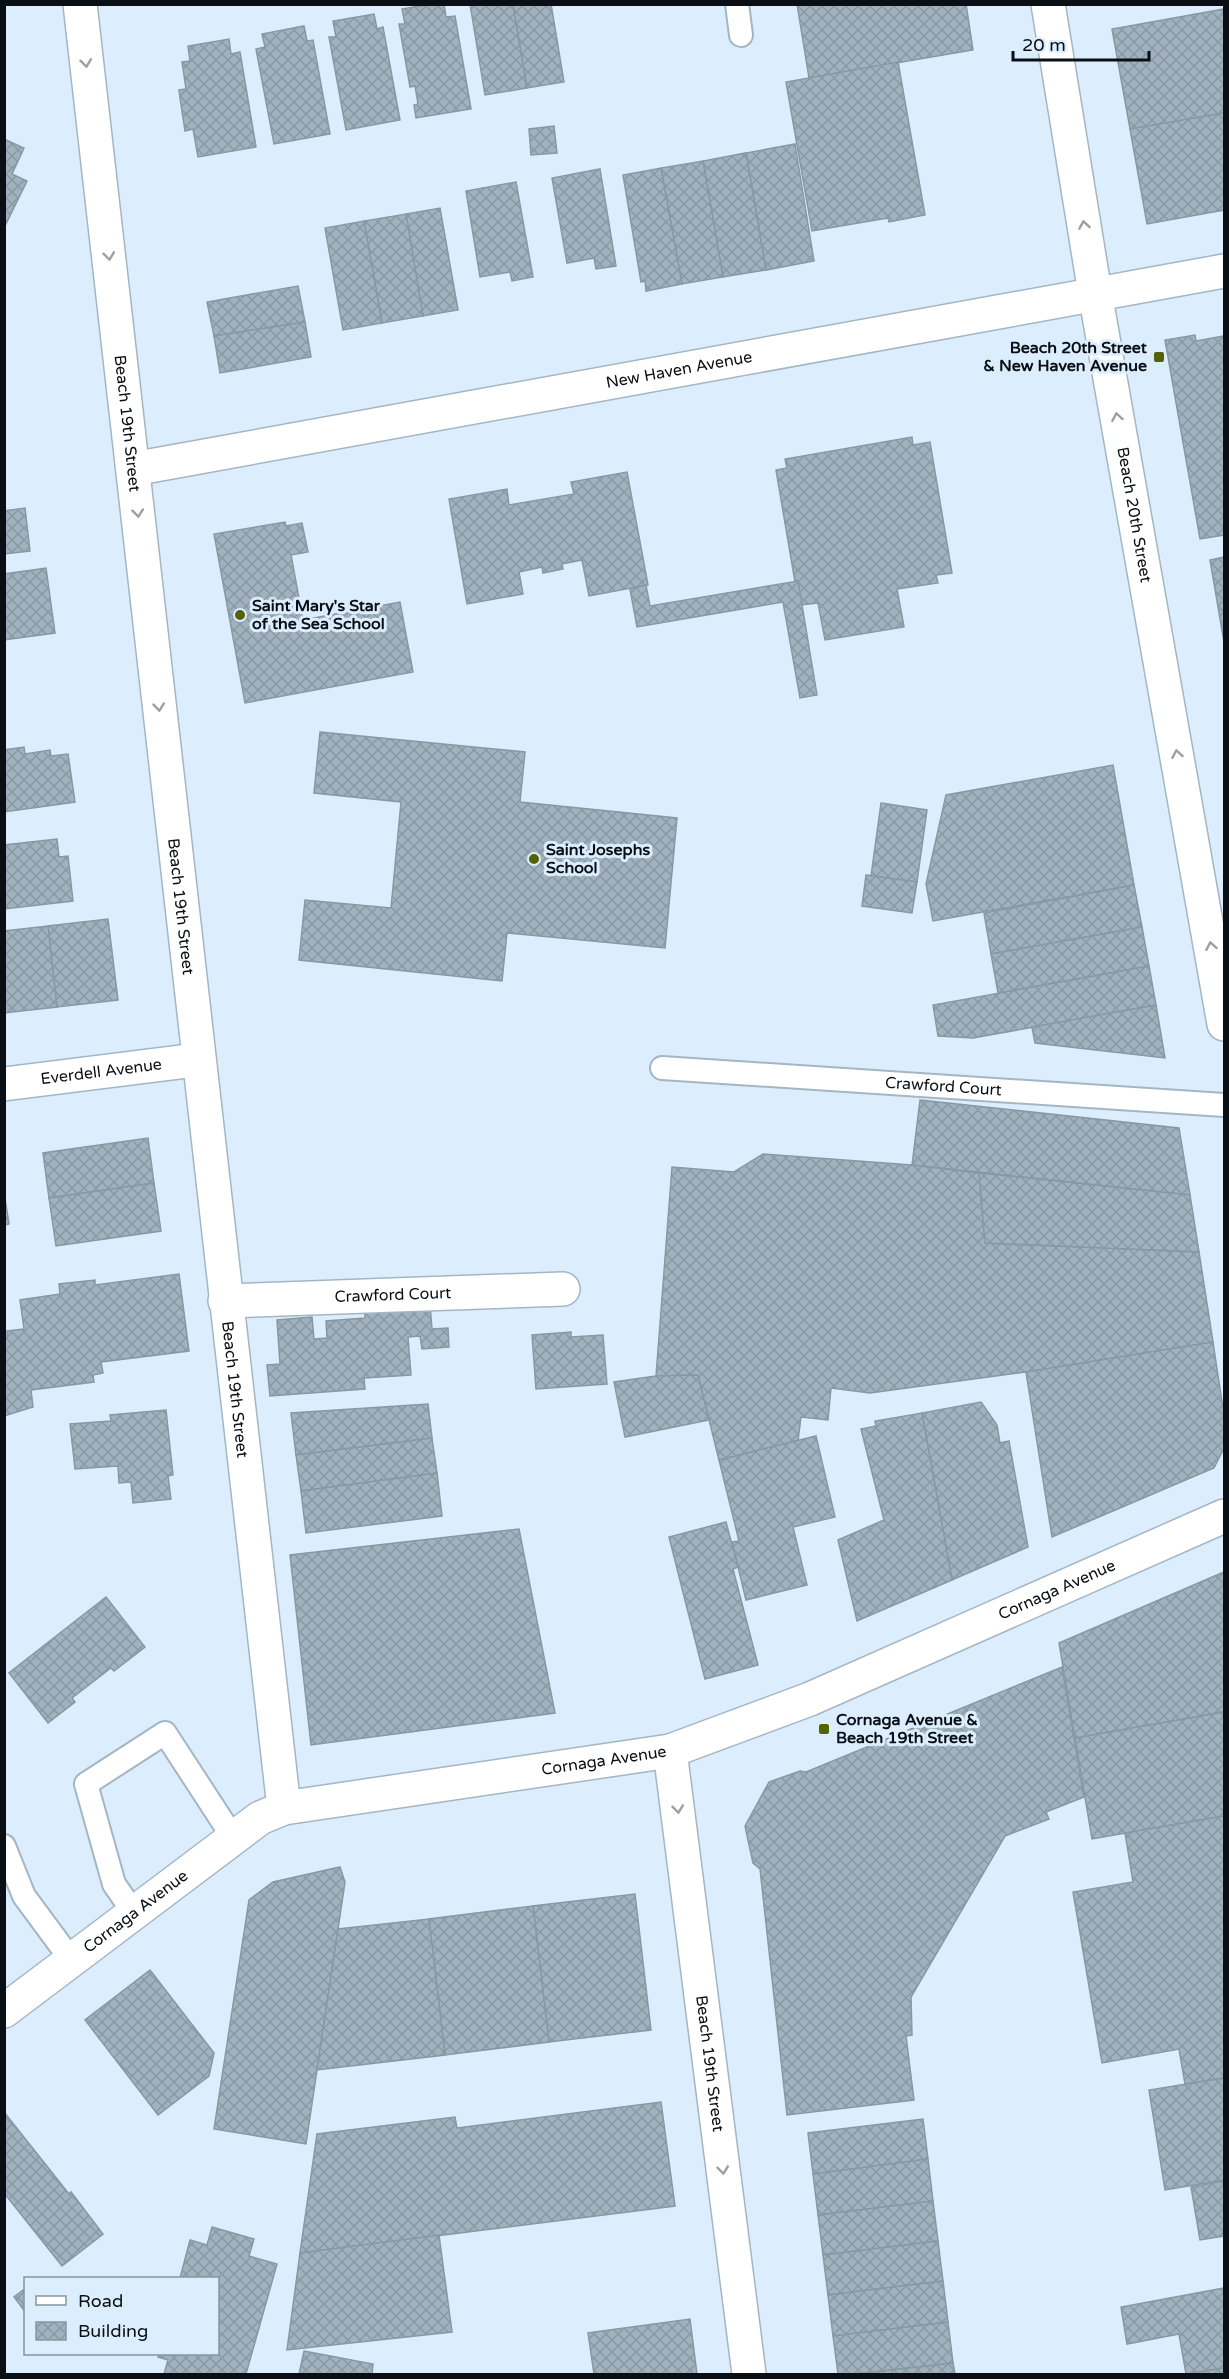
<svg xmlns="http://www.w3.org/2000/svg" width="1229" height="2379" font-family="'Varela Round',sans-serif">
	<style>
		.building { fill: url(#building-cross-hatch); stroke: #8798a5; stroke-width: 1.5 }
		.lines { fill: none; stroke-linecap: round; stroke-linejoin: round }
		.service-casing { stroke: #a4b6c3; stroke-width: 26 }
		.pedestrian-casing { stroke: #a4b6c3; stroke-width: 36 }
		.minor-casing { stroke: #a4b6c3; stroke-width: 36 }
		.tertiary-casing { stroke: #a4b6c3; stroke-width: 36 }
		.service { stroke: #fff; stroke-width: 22 }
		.pedestrian { stroke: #fff; stroke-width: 33 }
		.minor { stroke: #fff; stroke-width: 33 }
		.tertiary { stroke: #fff; stroke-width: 33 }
		.oneway { stroke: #9d9fa1 }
		.poi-dot { fill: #526205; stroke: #dceefd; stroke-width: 2 }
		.labels { text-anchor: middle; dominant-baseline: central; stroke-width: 6; stroke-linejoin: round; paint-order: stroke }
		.poi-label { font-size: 16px; font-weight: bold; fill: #090f14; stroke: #dceefd; text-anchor: start }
		.street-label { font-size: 16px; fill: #090f14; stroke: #dceefd }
	</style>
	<defs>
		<pattern id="building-cross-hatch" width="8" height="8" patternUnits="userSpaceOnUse" patternTransform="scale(1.5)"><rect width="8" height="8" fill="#a1b2bf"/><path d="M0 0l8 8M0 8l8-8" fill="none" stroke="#8998a3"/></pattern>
	</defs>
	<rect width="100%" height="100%" fill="#dceefd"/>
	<!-- building -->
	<g class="building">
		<path d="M431,4H444L446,17L455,16L471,109L416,118L414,105L418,104L415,86L410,87L399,24H405L402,9Z"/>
		<path d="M470,4H513L527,88L485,95Z"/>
		<path d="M513,4H551L564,82L527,88Z"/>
		<path d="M797,4H966L973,50L809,78Z"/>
		<path d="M1224,9V113L1130,129L1112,29Z"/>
		<path d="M374,14L377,29L383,27L400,120L346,130L329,37H336L333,21Z"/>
		<path d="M304,26L307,41L313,40L330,134L274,144L256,49L265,47L262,34Z"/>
		<path d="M229,39L231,54L240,52L256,147L198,157L193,129L185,131L180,98L179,90L186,89L182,62L190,61L188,46Z"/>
		<path d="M898,62L925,215L889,222L888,218L812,231L786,82Z"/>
		<path d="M1224,113V210L1147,224L1130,129Z"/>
		<path d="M554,126L557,153L531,155L529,129Z"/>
		<path d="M4,139L24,148L12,174L27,181L4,228Z"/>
		<path d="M795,144L814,261L766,270L746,153Z"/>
		<path d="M746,153L766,270L723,277L703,161Z"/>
		<path d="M703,161L723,277L682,284L661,168Z"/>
		<path d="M661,168L682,284L646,291L645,281L641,282L623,175Z"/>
		<path d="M600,169L616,266L596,269L594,258L567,263L552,178Z"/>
		<path d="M516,182L533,277L512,281L510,272L480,277L466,191Z"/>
		<path d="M440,208L458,310L423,316L406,214Z"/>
		<path d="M406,214L423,316L382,323L364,221Z"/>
		<path d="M364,221L382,323L343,330L325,228Z"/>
		<path d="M298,286L305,322L214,336L207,302Z"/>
		<path d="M305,322L311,357L220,373L214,336Z"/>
		<path d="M1195,335L1196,341L1224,336V535L1200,539L1165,340Z"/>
		<path d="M912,437L913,445L930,442L952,573L936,575L938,583L897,589L904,627L825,640L818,603L801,605L798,581L795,582L776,470L787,468L785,459Z"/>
		<path d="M627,472L648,585L589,596L582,560L562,564L563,569L543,573L542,567L519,572L523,594L467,604L449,499L507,489L509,505L574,494L571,482Z"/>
		<path d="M25,508L30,551L4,554V511Z"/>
		<path d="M285,522L286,526L302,523L308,552L291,555L303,620L400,602L413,672L245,703L214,534Z"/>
		<path d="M1224,557V642L1210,560Z"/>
		<path d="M46,568L55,633L4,640V574Z"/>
		<path d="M798,581L817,695L800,698L783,602L637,627L630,589L646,585L650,606Z"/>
		<path d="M320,732L525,752L520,802L677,818L665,948L507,933L502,981L299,960L305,900L391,908L401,802L314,793Z"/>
		<path d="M24,747L25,754L50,750L51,756L68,754L75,802L4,812V750Z"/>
		<path d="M1113,765L1134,885L933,921L926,884L946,795Z"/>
		<path d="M881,803L927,810L917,882L871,876Z"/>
		<path d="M57,839L59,857L68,856L73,901L4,909V845Z"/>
		<path d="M866,875L917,882L912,913L862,906Z"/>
		<path d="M1134,885L1142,927L991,954L984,913Z"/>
		<path d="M108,919L118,1000L57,1007L48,926Z"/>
		<path d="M48,926L57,1007L4,1013V931Z"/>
		<path d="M1142,927L1149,966L998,993L991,954Z"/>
		<path d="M1149,966L1156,1005L973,1038L938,1036L933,1005Z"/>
		<path d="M1156,1005L1165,1058L1035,1043L1032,1027Z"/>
		<path d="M920,1100L1179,1128L1190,1195L912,1165Z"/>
		<path d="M148,1138L154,1183L49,1198L43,1153Z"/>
		<path d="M763,1154L912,1165L979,1173L985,1243L1199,1252L1213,1342L1026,1372L870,1393L831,1388L828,1420L801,1417L798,1441L719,1460L698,1375L656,1376L672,1167L734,1172Z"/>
		<path d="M979,1173L1190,1195L1199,1252L985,1243Z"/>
		<path d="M154,1183L161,1231L56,1246L49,1198Z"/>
		<path d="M4,1192L9,1224L4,1225Z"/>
		<path d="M179,1274L189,1351L101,1362L103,1373L93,1375L94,1382L31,1390L33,1407L4,1416V1338H7V1331L24,1329L20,1300L60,1294L59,1284L95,1280V1285Z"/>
		<path d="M430,1305L432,1329L448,1328L449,1347L422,1349L420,1336L408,1337L411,1375L364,1378L365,1389L270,1396L267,1365L280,1364L277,1320L312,1317L314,1339L327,1338L326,1321L365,1318V1310Z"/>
		<path d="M571,1332V1337L603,1335L607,1384L536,1389L532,1335Z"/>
		<path d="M1213,1342L1224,1415V1448L1214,1468L1052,1537L1026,1372Z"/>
		<path d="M698,1375L709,1420L625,1437L614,1382L656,1376Z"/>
		<path d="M981,1402L997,1425L1000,1443L1009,1441L1028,1547L952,1580L922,1413Z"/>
		<path d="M428,1404L432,1438L296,1455L291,1413Z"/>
		<path d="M166,1410L173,1475L168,1476L171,1499L133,1503L131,1482L119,1483L118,1466L75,1469L70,1424L111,1421L110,1415Z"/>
		<path d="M922,1413L952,1580L857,1621L838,1540L884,1520L861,1429L876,1426L875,1421Z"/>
		<path d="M816,1436L835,1517L793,1527L807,1585L746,1600L732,1542L739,1541L719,1460Z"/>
		<path d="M432,1438L437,1473L301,1491L296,1455Z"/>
		<path d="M437,1473L442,1516L306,1533L301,1491Z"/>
		<path d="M726,1522L738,1567L733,1569L758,1665L705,1679L669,1537Z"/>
		<path d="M519,1529L555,1713L311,1745L290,1555Z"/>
		<path d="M1224,1572V1712L1075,1738L1059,1643Z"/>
		<path d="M106,1597L145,1647L114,1671L111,1668L72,1698L75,1702L48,1723L9,1673Z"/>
		<path d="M1062,1667L1084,1797L1046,1812L1049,1819L1005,1836L911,1997L912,2035L906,2036L914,2100L787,2115L760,1869L753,1863L745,1826L769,1782L800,1771L806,1772Z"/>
		<path d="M1224,1712V1816L1092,1839L1075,1738Z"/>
		<path d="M1224,1816V2078L1185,2084L1179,2049L1102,2063L1073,1892L1133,1882L1125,1833Z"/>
		<path d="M340,1867L345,1882L306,2144L214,2129L249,1900L273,1882Z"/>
		<path d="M635,1894L651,2030L549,2042L533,1906Z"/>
		<path d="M533,1906L549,2042L445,2055L429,1919Z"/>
		<path d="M429,1919L445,2055L317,2070L338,1929Z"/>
		<path d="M150,1970L214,2053L209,2076L158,2115L85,2020Z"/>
		<path d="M1224,2078V2180L1165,2190L1149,2090Z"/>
		<path d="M661,2102L675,2206L300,2253L317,2134L455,2117L457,2128Z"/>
		<path d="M4,2112L69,2194L71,2192L103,2234L62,2266L4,2193Z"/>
		<path d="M923,2119L928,2159L813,2174L808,2133Z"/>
		<path d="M928,2159L933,2201L818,2215L813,2174Z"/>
		<path d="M1224,2181V2236L1200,2240L1191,2187Z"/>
		<path d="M933,2201L938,2241L823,2255L818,2215Z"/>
		<path d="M212,2227L254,2239L249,2256L277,2264L246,2374H164L168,2360L158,2357L159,2354H218V2278H180L190,2240L207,2245Z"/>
		<path d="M439,2235L452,2332L287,2350L300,2253Z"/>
		<path d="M938,2241L943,2281L828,2295L823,2255Z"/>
		<path d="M943,2281L948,2322L833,2336L828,2295Z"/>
		<path d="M26,2288V2313L14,2297Z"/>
		<path d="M1224,2288V2368L1186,2374L1179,2334L1127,2344L1121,2307Z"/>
		<path d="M690,2319L697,2374H594L588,2333Z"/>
		<path d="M948,2322L953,2363L856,2374H838L833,2336Z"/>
		<path d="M304,2351L373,2364L372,2374H299Z"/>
		<path d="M953,2363L955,2374H856Z"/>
		<path d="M1224,2368V2374H1187Z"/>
	</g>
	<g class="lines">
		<!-- service casing -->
		<g class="service-casing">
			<g id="service">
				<path d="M737,4L741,35"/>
				<path id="s1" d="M662,1068L1224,1105"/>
				<path d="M4,1846L24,1896L72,1961"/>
				<path d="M134,1913L114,1884L86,1784L165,1733L234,1839"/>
			</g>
		</g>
		<!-- pedestrian casing -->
		<g class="pedestrian-casing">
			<g id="pedestrian">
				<path id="s2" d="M225,1301L563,1289"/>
			</g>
		</g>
		<!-- minor casing -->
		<g class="minor-casing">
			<g id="minor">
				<path id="s3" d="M80,4C149,606 211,1208 284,1808"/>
				<path id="s4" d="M1048,4L1095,293L1224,1024"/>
				<path id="s5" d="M133,469L1224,271"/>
				<path id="s6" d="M4,1084L196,1060"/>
				<path id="s7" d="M670,1751L749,2374"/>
			</g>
		</g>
		<!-- tertiary casing -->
		<g class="tertiary-casing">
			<g id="tertiary">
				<path id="s8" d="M4,2011L260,1818L284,1808L670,1751L810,1699L1224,1516"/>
			</g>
		</g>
		<!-- service -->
		<use href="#service" class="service"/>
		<!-- pedestrian -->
		<use href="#pedestrian" class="pedestrian"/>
		<!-- minor -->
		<use href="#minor" class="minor"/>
		<!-- tertiary -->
		<use href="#tertiary" class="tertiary"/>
	</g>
	<!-- one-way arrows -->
	<defs><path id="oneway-chevron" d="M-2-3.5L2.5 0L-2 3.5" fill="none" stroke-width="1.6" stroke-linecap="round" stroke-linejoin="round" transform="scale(1.5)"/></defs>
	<g class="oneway">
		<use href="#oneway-chevron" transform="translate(86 63) rotate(83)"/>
		<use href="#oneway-chevron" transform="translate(1084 225) rotate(-99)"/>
		<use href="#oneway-chevron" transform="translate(109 256) rotate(83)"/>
		<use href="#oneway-chevron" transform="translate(1117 417) rotate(-100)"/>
		<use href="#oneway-chevron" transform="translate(138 513) rotate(84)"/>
		<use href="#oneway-chevron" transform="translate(159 707) rotate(84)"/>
		<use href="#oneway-chevron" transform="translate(1177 754) rotate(-100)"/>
		<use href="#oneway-chevron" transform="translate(1211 946) rotate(-100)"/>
		<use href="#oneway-chevron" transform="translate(678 1809) rotate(83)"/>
		<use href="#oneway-chevron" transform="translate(723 2170) rotate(83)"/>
	</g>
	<!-- markers -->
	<g class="poi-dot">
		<rect x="1153" y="351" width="12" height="12" rx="3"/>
		<circle cx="240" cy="615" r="6"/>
		<circle cx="534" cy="859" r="6"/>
		<rect x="818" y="1723" width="12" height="12" rx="3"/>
	</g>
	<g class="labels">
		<!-- poi labels -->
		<g class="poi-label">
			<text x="1147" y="348" text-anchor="end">Beach 20th Street<tspan x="1147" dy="18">&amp; New Haven Avenue</tspan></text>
			<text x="252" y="606">Saint Mary's Star<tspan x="252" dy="18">of the Sea School</tspan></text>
			<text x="546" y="850">Saint Josephs<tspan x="546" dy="18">School</tspan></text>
			<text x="836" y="1720">Cornaga Avenue &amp;<tspan x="836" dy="18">Beach 19th Street</tspan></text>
		</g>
		<!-- street labels -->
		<g class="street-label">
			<text stroke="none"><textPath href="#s5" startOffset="555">New Haven Avenue</textPath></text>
			<text stroke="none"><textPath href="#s3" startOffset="422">Beach 19th Street</textPath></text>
			<text stroke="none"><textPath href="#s4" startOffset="518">Beach 20th Street</textPath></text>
			<text stroke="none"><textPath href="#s3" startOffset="908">Beach 19th Street</textPath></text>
			<text stroke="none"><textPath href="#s6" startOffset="98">Everdell Avenue</textPath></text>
			<text stroke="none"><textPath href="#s1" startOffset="282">Crawford Court</textPath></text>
			<text stroke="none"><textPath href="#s2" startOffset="168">Crawford Court</textPath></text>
			<text stroke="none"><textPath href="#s3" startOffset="1394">Beach 19th Street</textPath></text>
			<text stroke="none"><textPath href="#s8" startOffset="1156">Cornaga Avenue</textPath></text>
			<text stroke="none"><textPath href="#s8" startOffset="670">Cornaga Avenue</textPath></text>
			<text stroke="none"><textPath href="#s8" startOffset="165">Cornaga Avenue</textPath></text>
			<text stroke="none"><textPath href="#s7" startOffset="315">Beach 19th Street</textPath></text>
		</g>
	</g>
	<!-- border -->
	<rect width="1229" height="2379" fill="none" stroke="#090f14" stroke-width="12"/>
	<!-- legend -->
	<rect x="24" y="2277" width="195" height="78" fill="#dceefd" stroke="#8895a0" stroke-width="1.5"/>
	<rect x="36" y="2296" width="30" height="9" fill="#ffffff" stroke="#8895a0" stroke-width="1.5"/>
	<text x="78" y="2307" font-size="18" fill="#090f14">Road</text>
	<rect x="36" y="2322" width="30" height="18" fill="url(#building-cross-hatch)" stroke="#8895a0" stroke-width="1.5"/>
	<text x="78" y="2337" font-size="18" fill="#090f14">Building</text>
	<!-- scale -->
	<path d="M1013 51v9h136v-9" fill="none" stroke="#090f14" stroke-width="3"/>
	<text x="1022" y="51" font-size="18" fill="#090f14" stroke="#dceefd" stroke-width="4.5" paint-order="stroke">20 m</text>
</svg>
